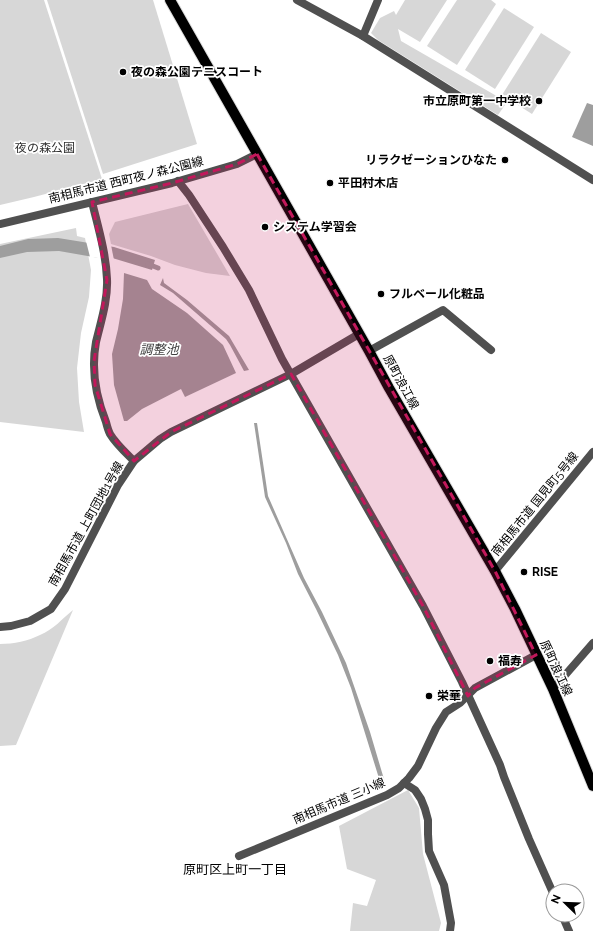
<svg xmlns="http://www.w3.org/2000/svg" width="593" height="931" font-family="Raleway,'Noto Sans JP',sans-serif">
	<style>
		.green { fill: #d7d7d7 }
		.water { fill: #9e9e9e }
		.pier { fill: #fff }
		.lines { fill: none; stroke-linecap: round; stroke-linejoin: round }
		.stream { stroke: #9e9e9e; stroke-width: 5 }
		.primary-casing { stroke: #dbdbdb; stroke-width: 12 }
		.minor { stroke: #505050; stroke-width: 8 }
		.tertiary { stroke: #505050; stroke-width: 8 }
		.primary { stroke: #000; stroke-width: 10 }
		.marked { fill: #c2185b; fill-opacity: 0.2; stroke: #c2185b; stroke-width: 3; stroke-dasharray: 8 5; stroke-linejoin: round }
		.poi-dot { fill: #000; stroke: #fff; stroke-width: 1.5 }
		.labels { text-anchor: middle; dominant-baseline: central; stroke-width: 3.5; stroke-linejoin: round; paint-order: stroke }
		.poi-label { font-size: 12px; font-weight: bold; fill: #000; stroke: #fff; text-anchor: start }
		.park-label { font-size: 12px; fill: #2e2e2e; stroke: #fff }
		.street-label { font-size: 12px; fill: #000; stroke: #fff }
		.water-label { font-size: 13px; font-style: italic; fill: #3f3f3f; stroke: #fff }
		.neighbourhood-label { font-size: 13px; fill: #000; stroke: #fff }
	</style>
	<rect width="100%" height="100%" fill="#fff"/>
	<!-- green -->
	<g class="green">
		<path d="M0,0H44L102,179L34,197L0,205Z"/>
		<path d="M47,0H153L197,144L103,174Z"/>
		<path d="M405,0H447L420,42L398,29L401,41L507,102L498,115L378,40L371,33L380,18L394,11L396,15Z"/>
		<path d="M457,0H491L496,4L457,65L427,46Z"/>
		<path d="M504,8L534,27L495,89L465,70Z"/>
		<path d="M541,33L571,52L532,114L502,95Z"/>
		<path d="M188,204L230,276L206,273L175,265L151,256L111,244L109,234L115,222Z"/>
		<path d="M76,228L77,236L85,238L91,270L89,297L81,333L77,368L79,402L84,432L0,422V244Z"/>
		<path d="M73,610L16,745L0,746V644C14,644 28,641 40,635C53,630 63,618 73,610Z"/>
		<path d="M408,790L419,808L423,854L441,923L439,931H350L353,903L367,906L376,880L347,869L339,826Z"/>
	</g>
	<!-- water -->
	<g class="water">
		<path d="M587,103L593,105V146L572,137Z"/>
		<path d="M58,238L114,247L155,260L152,270L109,257L99,258L59,251L27,252L0,258V246L28,239Z"/>
		<path d="M124,273L147,280L152,289L187,313L223,345L236,373L185,397L181,389L142,409L127,421H124L114,385L112,354L118,329L123,299Z"/>
		<path d="M163,278L164,283L187,300L229,336L249,370L244,371L230,345L226,339L173,293L160,285Z"/>
		<path d="M254,423H257L268,496L304,578L322,612L346,663L370,732L386,786L382,788L351,688L338,655L316,609L298,574L286,543L265,497Z"/>
	</g>
	<!-- pier -->
	<path class="pier" d="M86,241L111,245L114,260L90,257Z"/>
	<g class="lines">
		<!-- stream -->
		<path class="stream" d="M148,264L158,268"/>
		<!-- primary casing -->
		<g class="primary-casing">
			<path id="primary" d="M170,0L369,351L389,388L495,571L515,609L553,689L593,786"/>
		</g>
		<!-- minor -->
		<g class="minor">
			<path d="M297,0L363,36L593,180"/>
			<path d="M363,36L378,0"/>
			<path d="M178,181L189,195L223,247L249,290L282,359L423,606L462,682L500,765L504,777L529,839L553,893"/>
			<path d="M92,202C98,227 106,253 107,279C108,300 101,321 96,342C91,369 96,397 106,422C107,426 108,430 110,434C116,444 126,453 134,461"/>
			<path d="M369,351L443,310L491,350"/>
			<path d="M495,571L593,452"/>
			<path d="M0,627L11,626L30,621L51,609L65,589L118,485L134,461L160,439L171,432L291,374L359,334"/>
			<path d="M553,689L593,643"/>
			<path d="M404,783L415,790L421,799L425,809L428,820V834L429,851L444,885L451,923L450,931"/>
			<path d="M239,856L387,795L399,788L409,778L418,766L436,728L446,712L460,703L475,688L536,655"/>
			<path d="M562,915L569,931"/>
		</g>
		<!-- tertiary -->
		<path class="tertiary" d="M0,224L172,183L237,164L257,154"/>
		<!-- primary -->
		<use href="#primary" class="primary"/>
	</g>
	<!-- marked area -->
	<path class="marked" d="M257,154L495,571L536,655L475,688L468,696L423,606L291,374L171,432L134,461L110,434L95,385L94,361L107,280L92,202L172,183L237,164Z"/>
	<!-- markers -->
	<g class="poi-dot">
		<circle cx="123" cy="72" r="4"/>
		<circle cx="539" cy="101" r="4"/>
		<circle cx="505" cy="160" r="4"/>
		<circle cx="330" cy="183" r="4"/>
		<circle cx="265" cy="227" r="4"/>
		<circle cx="381" cy="294" r="4"/>
		<circle cx="524" cy="572" r="4"/>
		<circle cx="490" cy="661" r="4"/>
		<circle cx="429" cy="696" r="4"/>
	</g>
	<g class="labels">
		<!-- poi labels -->
		<g class="poi-label">
			<text x="131" y="72">夜の森公園テニスコート</text>
			<text x="531" y="101" text-anchor="end">市立原町第一中学校</text>
			<text x="497" y="160" text-anchor="end">リラクゼーションひなた</text>
			<text x="338" y="183">平田村木店</text>
			<text x="273" y="227">システム学習会</text>
			<text x="389" y="294">フルベール化粧品</text>
			<text x="532" y="572">RISE</text>
			<text x="498" y="661">福寿</text>
			<text x="437" y="696">栄華</text>
		</g>
		<!-- park labels -->
		<g class="park-label">
			<text x="45" y="148">夜の森公園</text>
		</g>
		<!-- street labels -->
		<g class="street-label">
			<text transform="translate(126 180) rotate(-14)">南相馬市道 西町夜ノ森公園線</text>
			<text transform="translate(401 382) rotate(61)">原町浪江線</text>
			<text transform="translate(535 504) rotate(-51)">南相馬市道 国見町5号線</text>
			<text transform="translate(86 524) rotate(-61)">南相馬市道 上町団地1号線</text>
			<text transform="translate(556 668) rotate(65)">原町浪江線</text>
			<text transform="translate(339 801) rotate(-23)">南相馬市道 三小線</text>
		</g>
		<!-- water labels -->
		<g class="water-label">
			<text x="159" y="349">調整池</text>
		</g>
		<!-- neighbourhood labels -->
		<g class="neighbourhood-label">
			<text x="235" y="869">原町区上町一丁目</text>
		</g>
	</g>
	<!-- north arrow -->
	<g transform="translate(565 903) rotate(293)"><circle r="19" fill="#ffffff" stroke="#999999"/>
	<path d="M0-3L7 15L0 10L-7 15Z" fill="#000000"/>
	<text y="-6" font-size="11" font-weight="bold" text-anchor="middle" fill="#000000">N</text>
	</g>
</svg>
